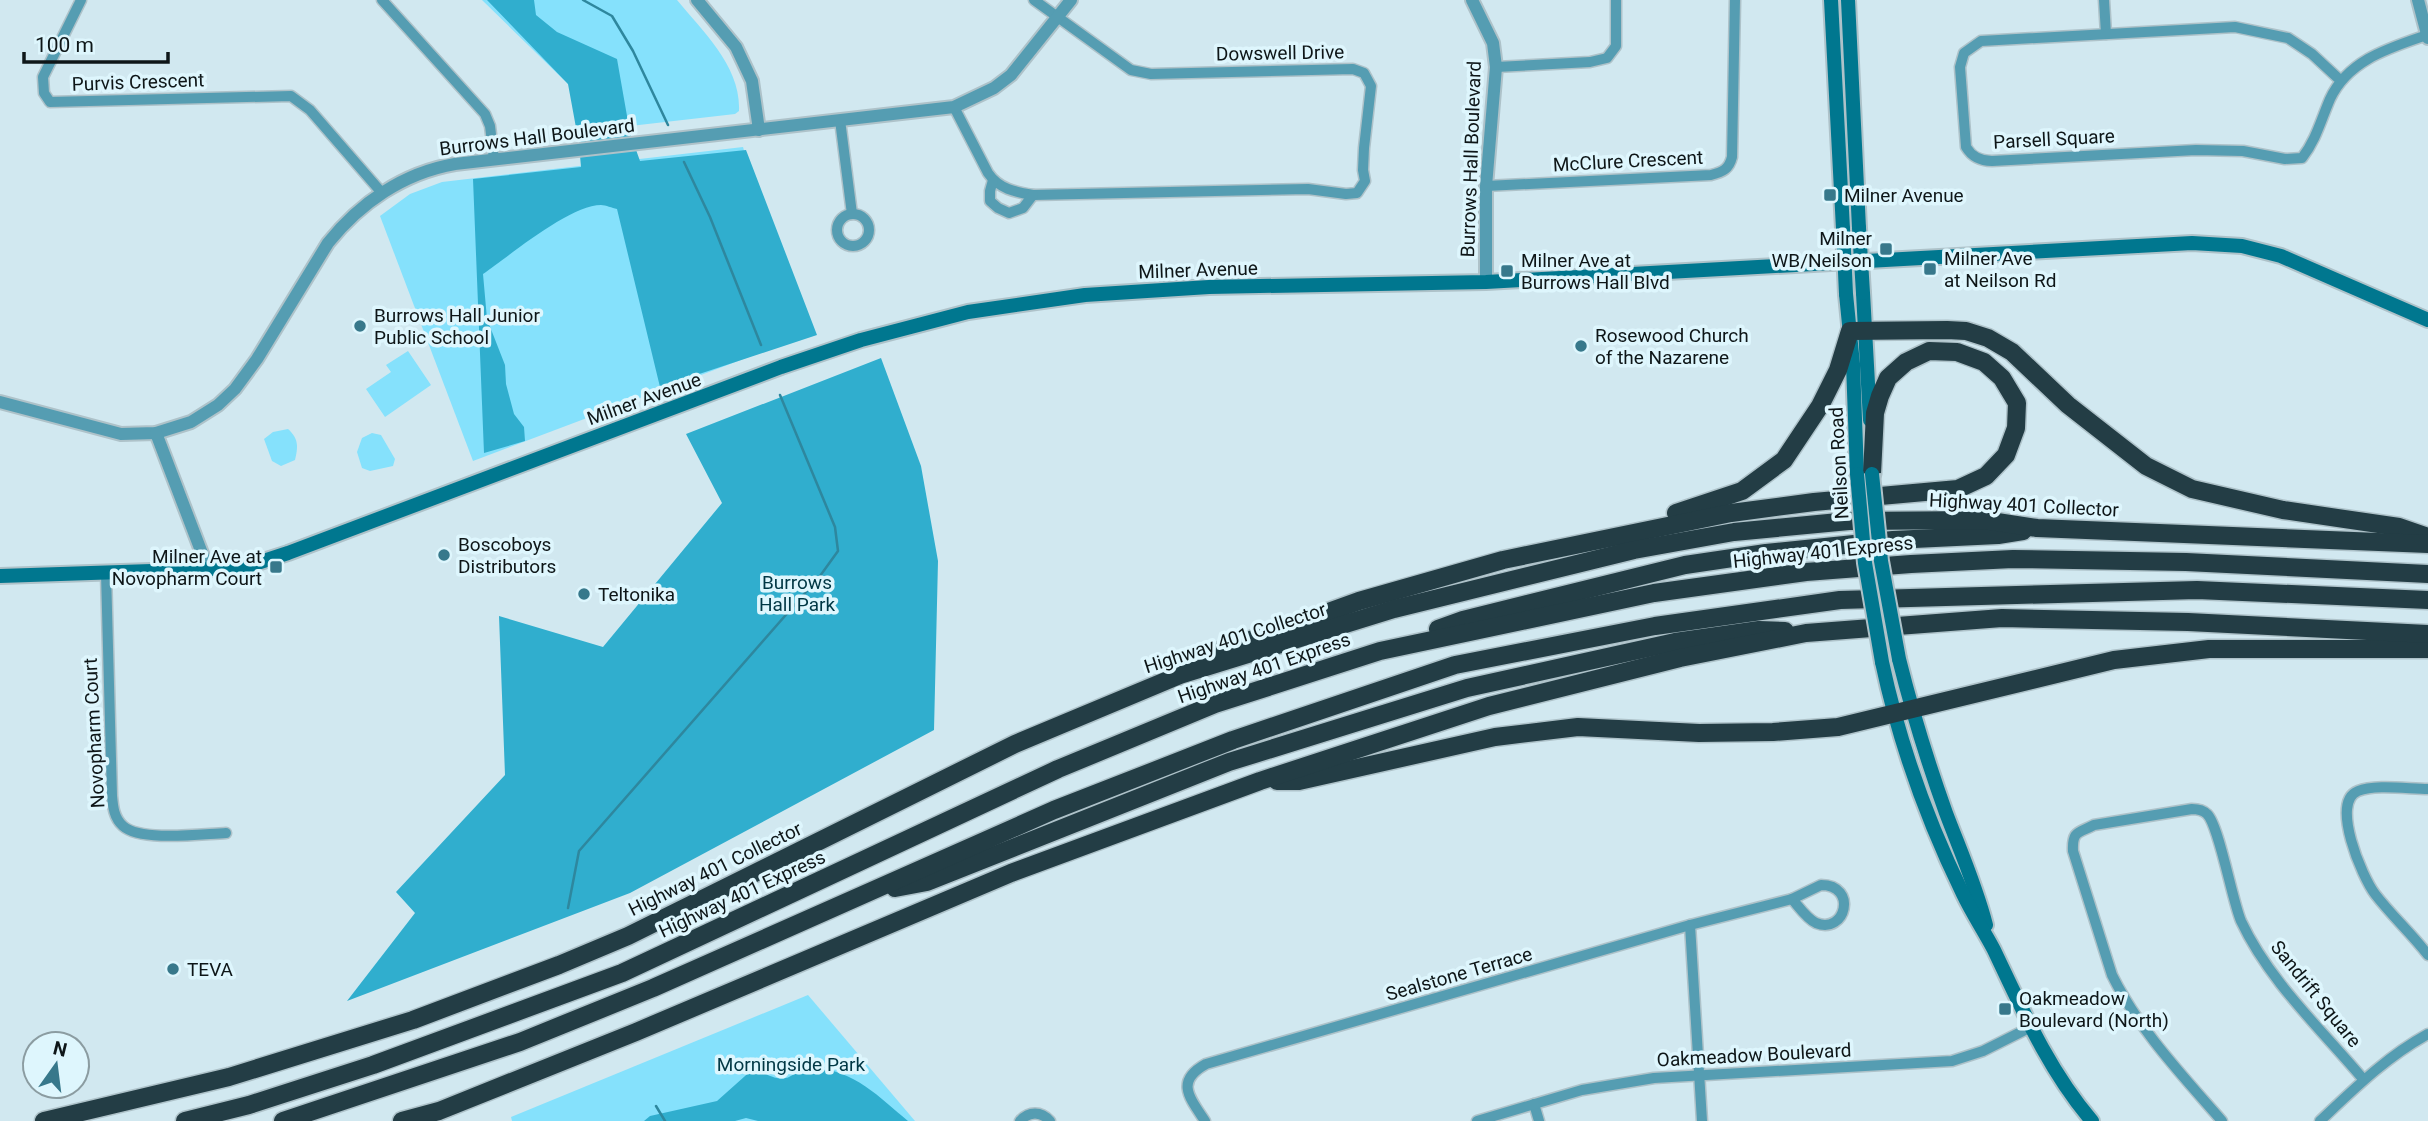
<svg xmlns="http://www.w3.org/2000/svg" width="2428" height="1121" font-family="Roboto,sans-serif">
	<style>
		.green { fill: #85e1fc }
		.forest { fill: #30aece }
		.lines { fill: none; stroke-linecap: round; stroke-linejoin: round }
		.stream { stroke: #2e879e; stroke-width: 2.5 }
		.minor-casing { stroke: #aec2c9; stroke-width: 13 }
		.tertiary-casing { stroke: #aec2c9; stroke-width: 16 }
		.secondary-casing { stroke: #aec2c9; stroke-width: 18 }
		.motorway-casing { stroke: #aec2c9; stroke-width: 21 }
		.minor { stroke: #559db2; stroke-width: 10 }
		.tertiary { stroke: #559db2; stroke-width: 12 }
		.secondary { stroke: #00778f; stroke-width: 14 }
		.motorway { stroke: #233d45; stroke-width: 18 }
		.secondary-bridge-casing { stroke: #aec2c9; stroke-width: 18; stroke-linecap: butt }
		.secondary-bridge { stroke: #00778f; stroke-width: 14 }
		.poi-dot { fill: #37788b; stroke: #def6fd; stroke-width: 2.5 }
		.labels { text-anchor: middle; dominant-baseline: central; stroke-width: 7; stroke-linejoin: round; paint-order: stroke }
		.street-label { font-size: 19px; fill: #0e1618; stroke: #def6fd }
		.poi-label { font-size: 19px; fill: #0e1618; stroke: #def6fd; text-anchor: start }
		.park-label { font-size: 19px; fill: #003744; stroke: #def6fd }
	</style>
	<rect width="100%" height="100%" fill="#d1e8f0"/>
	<!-- green -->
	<g class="green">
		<path d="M482,0H677C703,32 741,66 739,111L735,114L604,129L568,84Z"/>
		<path d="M743,147L783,287L775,347L473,461L380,216L410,194L442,182Z"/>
		<path d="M408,351L431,385L385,417L366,389L391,372L386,365Z"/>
		<path d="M288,429C299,439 298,447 295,460L281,466L272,461L264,439L273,432Z"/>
		<path d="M372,433L381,435L395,459L393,466L370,471L362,468L357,452L362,438Z"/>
		<path d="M808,995L915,1121H512L511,1117Z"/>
	</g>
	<!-- forest -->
	<g class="forest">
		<path d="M487,0H534L536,15L557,32L617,59L630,133L640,161L746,150L817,335L660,387L617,209C612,208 606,205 601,205C570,205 509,256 483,274L487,319L505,365L506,384L514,414L524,427L525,441L484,453L473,179L581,167L579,144L568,84Z"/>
		<path d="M881,358L921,466L938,561L934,730L630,893L347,1001L415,913L396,892L505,775L499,616L603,647L722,503L686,434Z"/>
		<path d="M754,1068C764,1073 778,1082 789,1077C797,1073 800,1070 809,1069C850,1066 879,1097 908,1121H758L746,1118L735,1121H644L650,1116L717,1101Z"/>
	</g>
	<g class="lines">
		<!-- stream -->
		<g class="stream">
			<path d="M583,0L612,16L633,51L668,125"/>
			<path d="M684,162L710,217L761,345"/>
			<path d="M568,908L579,851L820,576L838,551L835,527L780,395"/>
			<path d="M656,1106L665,1121"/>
		</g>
		<!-- minor casing -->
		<g class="minor-casing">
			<g id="minor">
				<path d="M81,0L43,77L44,93L50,102L291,96L310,110L382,193"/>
				<path d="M382,0L485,114L490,126L494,159"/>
				<path d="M2104,0L2106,34"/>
				<path d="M1496,67L1590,62L1607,58L1616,46V0"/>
				<path d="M2340,80L2312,54L2288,38L2235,27L1981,41L1964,53L1960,67L1966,147C1972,157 1980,161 1992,161L2196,150L2243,151L2285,159L2302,158C2316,140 2321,120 2330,99C2348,60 2389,48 2427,35"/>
				<path d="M954,107L988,173C999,189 1015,192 1033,195L1308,189L1346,194L1357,193L1365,181L1363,170L1364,148L1371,86L1364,73L1353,69L1151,74L1131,70L1034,0"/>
				<path d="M840,120L852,214"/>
				<path d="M993,180L990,191V201L998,208L1009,213L1023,208L1033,195"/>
				<path d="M1486,186L1711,175C1723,172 1729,169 1732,157L1735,0"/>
				<circle cx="853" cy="230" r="16"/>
				<path d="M106,573L112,796C113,807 114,818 123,826C141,842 201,834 226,833"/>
				<path d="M2428,789C2409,789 2375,784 2358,791C2330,802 2362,877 2375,894C2391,915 2412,934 2428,955"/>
				<path d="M1821,885C1858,885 1846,935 1816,923C1807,919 1799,907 1792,899Z"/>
				<path d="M1690,925L1702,1121"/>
				<path d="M1534,1104L1539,1121"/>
				<path d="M1020,1121C1029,1111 1041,1111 1050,1121"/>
				<path d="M1205,1121C1189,1097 1175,1081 1206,1064L1690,925L1792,899"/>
				<path d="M1477,1121L1582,1090L1654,1078L1952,1061L1983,1051L2031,1027"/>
				<path d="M2222,1121C2182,1075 2139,1030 2112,975L2073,851C2072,830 2079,833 2094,825L2192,809C2197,809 2203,810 2207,814C2219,825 2232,900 2241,921C2269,981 2321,1029 2363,1079"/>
				<path d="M2320,1121C2354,1089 2386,1057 2428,1034"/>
			</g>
		</g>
		<!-- tertiary casing -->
		<g class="tertiary-casing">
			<g id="tertiary">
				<path d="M697,0L736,47L752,81L759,130"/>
				<path d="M1472,0L1493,43L1496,67L1486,186V282"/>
				<path d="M2418,0L2428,38"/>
				<path d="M0,402L121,434L156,433L191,422L218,405L235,389L257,359L328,243C360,203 403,173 455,164L954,107L994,88L1011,75L1071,0"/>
				<path d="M156,433L208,569"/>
			</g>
		</g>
		<!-- secondary casing -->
		<g class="secondary-casing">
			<g id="secondary">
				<path d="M1831,0L1843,229"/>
				<path d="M1848,0L1859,228"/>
				<path d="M1863,293L1870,420"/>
				<path d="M1846,294L1853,364L1857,474"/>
				<path d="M0,576L242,568L288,553L781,367L861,340L968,312L1085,295L1209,287L1486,282L2192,243L2242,246L2281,256L2428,320"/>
				<path d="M1899,659C1912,711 1928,763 1946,813C1960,850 1976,886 1986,925"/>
				<path d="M1882,662C1899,742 1927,820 1963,894C1972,913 1984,931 1994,950C2022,1009 2049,1071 2092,1121"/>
			</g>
		</g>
		<!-- motorway casing -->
		<g class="motorway-casing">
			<g id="motorway">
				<path d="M1676,513L1742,491L1784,460L1820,406L1838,370L1850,331L1947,330L1966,331L1988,338L2012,352L2068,405L2146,466L2192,489L2283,510L2399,527L2428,537"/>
				<path d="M1438,629L1463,620L1685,565L1766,553L1893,540L1998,535L2023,531"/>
				<path d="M1220,651L1359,601L1503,560L1731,513L1814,502L1958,489L1986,476L2006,455L2016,428L2017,403L2002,378L1984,362L1957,352L1929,351L1906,362L1888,378L1880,396L1875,413L1872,474"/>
				<path d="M1277,781H1299L1495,737L1578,727L1699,733L1773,732L1838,727L2114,660L2209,649H2428"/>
				<path d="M895,888L927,882L1229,762L1467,688L1675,642L1759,630L1785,631"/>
				<path d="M44,1121L229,1077L413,1020L559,965L628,936L1015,744L1180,675L1394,609L1634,550L1734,532L1849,521L1984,520L2037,528L2428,544"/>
				<path d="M185,1121L249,1105L373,1065L622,973L1058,769L1215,704L1380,651L1654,593L1806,572L1911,564L2013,559L2186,562L2428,574"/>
				<path d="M283,1121L520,1042L653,988L1054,810L1233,740L1455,665L1655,626L1840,600L2197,590L2428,600"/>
				<path d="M402,1121L439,1111L636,1032L1011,873L1260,781L1489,706L1680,658L1806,633L2002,618L2188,622L2428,634"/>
			</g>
		</g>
		<!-- minor -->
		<use href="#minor" class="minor"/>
		<!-- tertiary -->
		<use href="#tertiary" class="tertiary"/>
		<!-- secondary -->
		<use href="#secondary" class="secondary"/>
		<!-- motorway -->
		<use href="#motorway" class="motorway"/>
		<!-- secondary-bridge casing -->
		<g class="secondary-bridge-casing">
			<g id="secondary-bridge">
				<path d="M1859,228L1863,293"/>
				<path d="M1843,229L1846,294"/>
				<path d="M1857,474L1865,563L1882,662"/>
				<path d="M1872,474L1881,561L1899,659"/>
			</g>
		</g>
		<!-- secondary-bridge -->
		<use href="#secondary-bridge" class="secondary-bridge"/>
	</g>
	<!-- markers -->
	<g class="poi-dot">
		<rect x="1823" y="188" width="14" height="14" rx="3.5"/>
		<rect x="1879" y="242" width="14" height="14" rx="3.5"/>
		<rect x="1923" y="262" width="14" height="14" rx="3.5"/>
		<rect x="1500" y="264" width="14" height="14" rx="3.5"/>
		<circle cx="360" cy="326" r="7"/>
		<circle cx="1581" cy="346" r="7"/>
		<circle cx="444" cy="555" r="7"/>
		<rect x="269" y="560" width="14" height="14" rx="3.5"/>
		<circle cx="584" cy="594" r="7"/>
		<circle cx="173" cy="969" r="7"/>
		<rect x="1998" y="1002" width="14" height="14" rx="3.5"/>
	</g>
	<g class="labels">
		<!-- street labels -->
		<g class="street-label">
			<text transform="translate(1280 53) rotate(-1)">Dowswell Drive</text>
			<text transform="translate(138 82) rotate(-2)">Purvis Crescent</text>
			<text transform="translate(537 137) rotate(-7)">Burrows Hall Boulevard</text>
			<text transform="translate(2054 139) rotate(-3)">Parsell Square</text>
			<text transform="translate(1471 159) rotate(-88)">Burrows Hall Boulevard</text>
			<text transform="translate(1628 161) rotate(-3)">McClure Crescent</text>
			<text transform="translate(1198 270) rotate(-2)">Milner Avenue</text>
			<text transform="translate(644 399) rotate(-20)">Milner Avenue</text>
			<text transform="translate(1839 463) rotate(-93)">Neilson Road</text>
			<text transform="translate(2024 505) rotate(3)">Highway 401 Collector</text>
			<text transform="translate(1823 552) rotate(-6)">Highway 401 Express</text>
			<text transform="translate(1235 638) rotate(-18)">Highway 401 Collector</text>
			<text transform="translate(1264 668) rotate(-19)">Highway 401 Express</text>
			<text transform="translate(94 733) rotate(-93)">Novopharm Court</text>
			<text transform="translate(715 869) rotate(-26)">Highway 401 Collector</text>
			<text transform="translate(742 894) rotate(-25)">Highway 401 Express</text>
			<text transform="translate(1459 974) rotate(-16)">Sealstone Terrace</text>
			<text transform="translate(2316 994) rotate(51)">Sandrift Square</text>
			<text transform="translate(1754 1055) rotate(-3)">Oakmeadow Boulevard</text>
		</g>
		<!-- poi labels -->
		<g class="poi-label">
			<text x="1844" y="195">Milner Avenue</text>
			<text x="1872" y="238" text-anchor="end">Milner<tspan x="1872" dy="22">WB/Neilson</tspan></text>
			<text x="1944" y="258">Milner Ave<tspan x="1944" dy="22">at Neilson Rd</tspan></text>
			<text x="1521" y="260">Milner Ave at<tspan x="1521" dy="22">Burrows Hall Blvd</tspan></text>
			<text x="374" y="315">Burrows Hall Junior<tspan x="374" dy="22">Public School</tspan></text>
			<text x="1595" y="335">Rosewood Church<tspan x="1595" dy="22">of the Nazarene</tspan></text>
			<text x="458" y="544">Boscoboys<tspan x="458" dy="22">Distributors</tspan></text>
			<text x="262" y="556" text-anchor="end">Milner Ave at<tspan x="262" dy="22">Novopharm Court</tspan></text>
			<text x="598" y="594">Teltonika</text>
			<text x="187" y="969">TEVA</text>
			<text x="2019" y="998">Oakmeadow<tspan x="2019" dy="22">Boulevard (North)</tspan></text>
		</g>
		<!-- park labels -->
		<g class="park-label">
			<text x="797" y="582">Burrows<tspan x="797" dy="22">Hall Park</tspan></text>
			<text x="791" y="1064">Morningside Park</text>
		</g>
	</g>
	<!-- north arrow -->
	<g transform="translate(56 1065) rotate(14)"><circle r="33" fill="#def6fd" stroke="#8b9ca1" stroke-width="2"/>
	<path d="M0-5L12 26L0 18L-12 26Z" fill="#37788b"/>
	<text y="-10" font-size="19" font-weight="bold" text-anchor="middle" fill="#0e1618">N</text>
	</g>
	<!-- scale -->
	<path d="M24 52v10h144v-10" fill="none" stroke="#0e1618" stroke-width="3.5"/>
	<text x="35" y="52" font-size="21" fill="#0e1618" stroke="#def6fd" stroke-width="5" paint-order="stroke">100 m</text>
</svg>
